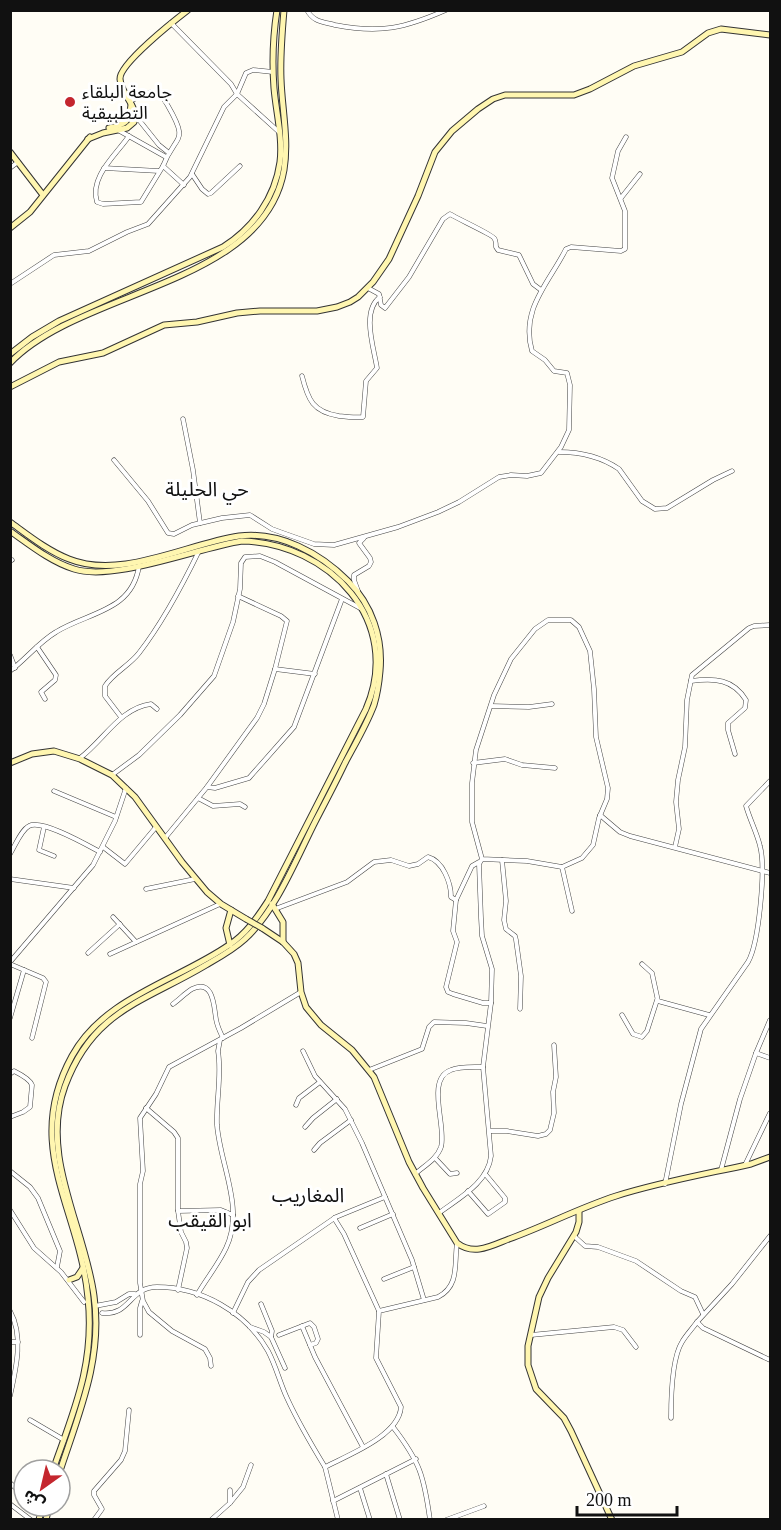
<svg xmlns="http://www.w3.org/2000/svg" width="781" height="1530" font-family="'Times New Roman','Noto Sans Arabic',serif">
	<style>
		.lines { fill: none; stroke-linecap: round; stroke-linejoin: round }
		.street-casing { stroke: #444; stroke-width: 5 }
		.secondary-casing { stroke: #333; stroke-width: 7 }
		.street { stroke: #fff; stroke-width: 4 }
		.secondary { stroke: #fff6b0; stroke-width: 5 }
		.secondary-bridge-casing { stroke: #333; stroke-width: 7; stroke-linecap: butt }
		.secondary-bridge { stroke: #fff6b0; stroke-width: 5 }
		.poi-dot { fill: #c4262e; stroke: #fff; stroke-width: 2 }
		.labels { text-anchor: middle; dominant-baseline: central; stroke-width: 6; stroke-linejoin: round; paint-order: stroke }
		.poi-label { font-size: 18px; fill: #111; stroke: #fff; text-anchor: start }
		.neighbourhood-label { font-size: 20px; fill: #111; stroke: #fff }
	</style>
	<rect width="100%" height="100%" fill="#fffdf5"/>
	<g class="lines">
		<!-- street casing -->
		<g class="street-casing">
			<g id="street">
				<path d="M307,10C313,22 324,22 335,25C380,34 405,28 446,10"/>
				<path d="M171,23L231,84L237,94L279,132"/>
				<path d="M130,101L151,92C161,93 164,99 168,106C190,144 175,134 163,166L184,185"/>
				<path d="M135,115L159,145L169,153"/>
				<path d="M118,130L166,157"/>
				<path d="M129,136C116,155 89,177 97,202L103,204L141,202L163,166"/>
				<path d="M10,168L18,162"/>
				<path d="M104,168L159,171"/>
				<path d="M192,174L202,189L208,194L211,193L240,166"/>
				<path d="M621,198L640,174"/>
				<path d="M10,284L54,255L89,251L127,232L148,224L190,177L224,107L237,94L246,73L253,70L273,72"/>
				<path d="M368,288L379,294L381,305L385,308L409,277L443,219L450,214C456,218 493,235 494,238C496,240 496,244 496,247L498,250L519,255L533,284L541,290"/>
				<path d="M302,376C308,400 313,412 339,416C347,417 356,418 363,417L366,381L377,368C374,348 361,311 380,297"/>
				<path d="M183,419L193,470L200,523"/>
				<path d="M559,452C581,452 600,456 619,469L642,501L655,509L667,508L713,480L732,471"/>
				<path d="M114,460L148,501L168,533L174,534L192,525L222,518L250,515L272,529L283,533L314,544L334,545L398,527L438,512L459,502L499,477L511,475L527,476L541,473L561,447L569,430L570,385L567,373L554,371L545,360L532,351C520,309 549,283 566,249L571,247L621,251L625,249V211L612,178L618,151L626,137"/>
				<path d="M10,561L12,560"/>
				<path d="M358,591L354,580V575L369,566L371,562L370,558L359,543L364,538"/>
				<path d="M37,647L56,675L55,680L41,692L45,699"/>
				<path d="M10,655L15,668"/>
				<path d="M275,669L315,674"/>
				<path d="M10,671C26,659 39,642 56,632C88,612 132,612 139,566"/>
				<path d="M691,681C715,678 733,679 746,700L745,708L728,723V730L735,754"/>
				<path d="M491,706L529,707L552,704"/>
				<path d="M121,717L105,696V686C113,673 129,666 139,653C163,622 182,586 199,551"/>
				<path d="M80,758C104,740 120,708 151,704L157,709"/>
				<path d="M473,763L505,759L522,765L555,768"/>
				<path d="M112,775L139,755L180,715L214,676L233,622L240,589L241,563L245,557L260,556L275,562L360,608"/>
				<path d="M207,787L215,788L249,778L294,727L342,599"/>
				<path d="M54,791L116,817"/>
				<path d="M198,798L213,806L240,804L245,807"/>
				<path d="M600,815L620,832L630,836L770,873"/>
				<path d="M44,827L39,850L54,856"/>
				<path d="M165,838L207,787L257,718L264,704L275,669L287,621L281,616L238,596"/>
				<path d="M103,847L125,864L156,827"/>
				<path d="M675,847L679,829L676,802L678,780L685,747L687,700L692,675L749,628L754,626L770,625"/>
				<path d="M10,854C15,846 21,830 29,826C42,819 87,845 100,852"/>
				<path d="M502,860L506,901L504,920L506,929L515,936L516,940L521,976L520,1009"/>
				<path d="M479,862L472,866L456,900L453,931L457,942L446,987L448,992L453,994L483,1003H491"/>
				<path d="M562,867L572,911"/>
				<path d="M10,879L74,888"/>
				<path d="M146,889L195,879"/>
				<path d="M275,909L347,882L374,862L391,860L409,866L418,864L428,857C443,861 451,883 451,897L456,900"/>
				<path d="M113,917L136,942"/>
				<path d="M88,953L120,924"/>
				<path d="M110,954L220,904"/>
				<path d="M10,962L93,865L115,821L126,788"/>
				<path d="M10,964L43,978L46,982L32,1038"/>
				<path d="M642,964L652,973L658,1001L709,1015"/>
				<path d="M173,1004C179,1000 185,993 192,989C214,978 214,1008 216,1019C217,1026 220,1032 223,1038"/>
				<path d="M622,1015L633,1034L642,1037L647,1031L657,1000"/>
				<path d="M10,1018L24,970"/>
				<path d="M303,1051L315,1076L345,1109L362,1143L412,1260L424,1300"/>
				<path d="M756,1053L770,1058"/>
				<path d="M369,1070L422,1049L429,1027L434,1022L466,1023L487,1026"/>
				<path d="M10,1074L14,1071C20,1074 30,1079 32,1085L30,1107L23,1112L10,1117"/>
				<path d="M296,1105L299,1098L320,1082"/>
				<path d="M146,1108L174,1132L178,1138V1211L181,1232L186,1242L187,1248L178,1290"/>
				<path d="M305,1127L313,1118L337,1099"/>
				<path d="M490,1131H507L538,1136L546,1134L550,1130L554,1113L553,1092L556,1077L554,1045"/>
				<path d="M314,1150L320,1143L351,1120"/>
				<path d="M435,1158L450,1174L457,1173"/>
				<path d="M745,1165L770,1113"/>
				<path d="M721,1170L740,1099L756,1053L770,1020"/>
				<path d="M10,1171L30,1187L38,1198L60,1251L57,1267"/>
				<path d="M415,1174C424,1166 437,1159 441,1147C447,1127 425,1079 451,1070C460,1066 473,1067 483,1067"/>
				<path d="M665,1184L681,1104L701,1029L748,962C759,943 766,868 760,846C757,833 750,820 746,806L770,781"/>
				<path d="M468,1191L488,1214L505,1202V1198L486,1175"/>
				<path d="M10,1210L34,1248L61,1272L84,1302"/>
				<path d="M178,1211L221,1210L233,1215"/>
				<path d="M439,1213C459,1198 488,1183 491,1156L483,1067L491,1003L492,969L482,936L481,918L479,864L482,859L472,822V783L476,750L494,695L511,659L535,629L548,620H571L579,627L590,651L594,689L596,737L608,788L607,799L599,818L593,845L582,858L562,867L527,861L482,859"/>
				<path d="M334,1218L344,1234L379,1311"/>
				<path d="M360,1228L393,1214"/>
				<path d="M574,1236L585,1246L598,1247L636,1261L681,1291L695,1297L703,1314"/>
				<path d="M770,1236L732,1284L697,1322L703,1328L770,1360"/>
				<path d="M384,1279L414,1267"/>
				<path d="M197,1295C206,1279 218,1265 226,1248C245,1208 220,1165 217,1125C216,1100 222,1075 218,1051L220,1040"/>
				<path d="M261,1304L272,1331L271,1337L285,1368"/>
				<path d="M95,1306L116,1302L129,1294H135"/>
				<path d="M10,1311C24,1336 16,1369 10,1396"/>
				<path d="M102,1313C131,1316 129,1287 157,1287C201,1287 246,1312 268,1351C276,1366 280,1383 287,1398C298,1422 311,1444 325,1467C348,1455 399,1436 401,1407L376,1358L379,1311L438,1297C460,1286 454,1263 457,1243"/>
				<path d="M233,1313L248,1282L259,1270L336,1217L385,1197"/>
				<path d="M302,1326L315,1357L363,1447"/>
				<path d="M250,1327L264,1332L271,1337"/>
				<path d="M140,1335V1308L142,1301"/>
				<path d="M279,1335L310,1323L314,1327L318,1339L316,1343L310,1345"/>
				<path d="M531,1335L614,1327L623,1330L636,1347"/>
				<path d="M10,1342H18"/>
				<path d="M211,1366L210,1358L205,1349L172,1331L149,1312L143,1301L140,1283V1184L143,1171L140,1118L156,1094L169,1067L241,1028L301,992"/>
				<path d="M671,1418C671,1400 672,1358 682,1342C686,1335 692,1329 697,1322"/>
				<path d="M30,1420L64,1440"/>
				<path d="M393,1427C420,1462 424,1476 430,1520"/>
				<path d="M325,1467L338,1520"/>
				<path d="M386,1474L400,1520"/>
				<path d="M10,1483L24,1495"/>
				<path d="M360,1488L370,1520"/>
				<path d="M333,1501L416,1459"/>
				<path d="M230,1503L243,1487L251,1465"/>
				<path d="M10,1504L31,1520"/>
				<path d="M94,1520L102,1509L94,1495V1491L121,1460L125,1451L129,1410"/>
				<path d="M211,1520L230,1503V1490"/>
				<path d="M446,1520L484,1506"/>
			</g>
		</g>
		<!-- secondary casing -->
		<g class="secondary-casing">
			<g id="secondary">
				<path d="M109,128C126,124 129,123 131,105"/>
				<path d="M88,139L103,133L127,128L134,122C139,106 121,95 120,79C119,64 175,20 188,10"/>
				<path d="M10,152L43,195"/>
				<path d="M10,228L30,212L90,137"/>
				<path d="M10,354L32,337L59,321L223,247C253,228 275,198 280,162C283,138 276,112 274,88C272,62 273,36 277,10"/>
				<path d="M10,363C80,289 264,286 284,170C289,140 282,109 281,79C280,56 282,33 284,10"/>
				<path d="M10,387L59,362L103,353L164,325L197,322L237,313L260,311H317L337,307L350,302L358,297L373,282L389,259L418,196L435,152L452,131L478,109L493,99L505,95H574L590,89L634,66L682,52L708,33L721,29L770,35"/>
				<path d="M10,522C28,535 48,551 69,559C121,580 186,544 239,536C280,531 320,553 348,581C372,605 383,638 380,671C379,683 377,695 374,705C366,726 355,744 345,763C336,782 326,801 316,820C296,859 277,909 245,939C233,950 220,957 206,965C144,1002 93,1010 65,1086C39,1156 85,1227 94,1296C103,1358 79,1413 60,1471"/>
				<path d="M10,531C30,545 51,562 74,569C114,582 197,548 242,541C329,543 404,621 366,709L268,901C257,918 246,934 229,945C177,981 104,997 72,1056C22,1147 80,1209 88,1298C95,1364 74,1410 53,1470"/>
				<path d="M10,763L32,754L54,751L80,759L112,775L135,797L182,862L207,892L221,904L246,919"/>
				<path d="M272,904L283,922V942"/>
				<path d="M262,928L283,942L294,954L298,963L301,992L306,1007L321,1025L352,1050L374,1077L409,1162L423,1188L457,1243C474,1256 491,1246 509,1239C545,1226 579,1208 616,1196C660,1182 706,1174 751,1164L770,1157"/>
				<path d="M230,945L226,928L231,910"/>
				<path d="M579,1211V1222L576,1232L548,1278L539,1297L528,1346V1365L536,1389L564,1418L571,1431L612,1520"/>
				<path d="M69,1280L77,1277L83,1268"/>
				<path d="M39,1520L42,1506"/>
				<path d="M46,1520L49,1506"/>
			</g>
		</g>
		<!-- street -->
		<use href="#street" class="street"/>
		<!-- secondary -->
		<use href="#secondary" class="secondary"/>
		<!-- secondary-bridge casing -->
		<g class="secondary-bridge-casing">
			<path id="secondary-bridge" d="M246,919L262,928"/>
		</g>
		<!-- secondary-bridge -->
		<use href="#secondary-bridge" class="secondary-bridge"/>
	</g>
	<!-- markers -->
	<circle class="poi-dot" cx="70" cy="102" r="6"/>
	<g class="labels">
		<!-- poi labels -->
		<g class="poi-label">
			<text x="82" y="92">جامعة البلقاء<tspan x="82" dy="21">التطبيقية</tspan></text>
		</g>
		<!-- neighbourhood labels -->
		<g class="neighbourhood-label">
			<text x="207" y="489">حي الحليلة</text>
			<text x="308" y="1195">المغاريب</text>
			<text x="210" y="1220">ابو القيقب</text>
		</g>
	</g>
	<!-- border -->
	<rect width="781" height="1530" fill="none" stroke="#111111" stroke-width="24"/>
	<!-- north arrow -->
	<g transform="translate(42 1488) rotate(214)"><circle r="28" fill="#ffffff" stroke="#a0a0a0" stroke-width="1.5"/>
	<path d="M0-4.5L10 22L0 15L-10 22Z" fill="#c4262e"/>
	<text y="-9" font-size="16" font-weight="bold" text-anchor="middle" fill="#111111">ش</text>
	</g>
	<!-- scale -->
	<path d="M577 1506v9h100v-9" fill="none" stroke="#111111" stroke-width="3"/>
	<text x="586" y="1506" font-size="18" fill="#111111" stroke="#ffffff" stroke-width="4.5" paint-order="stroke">200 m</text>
</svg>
